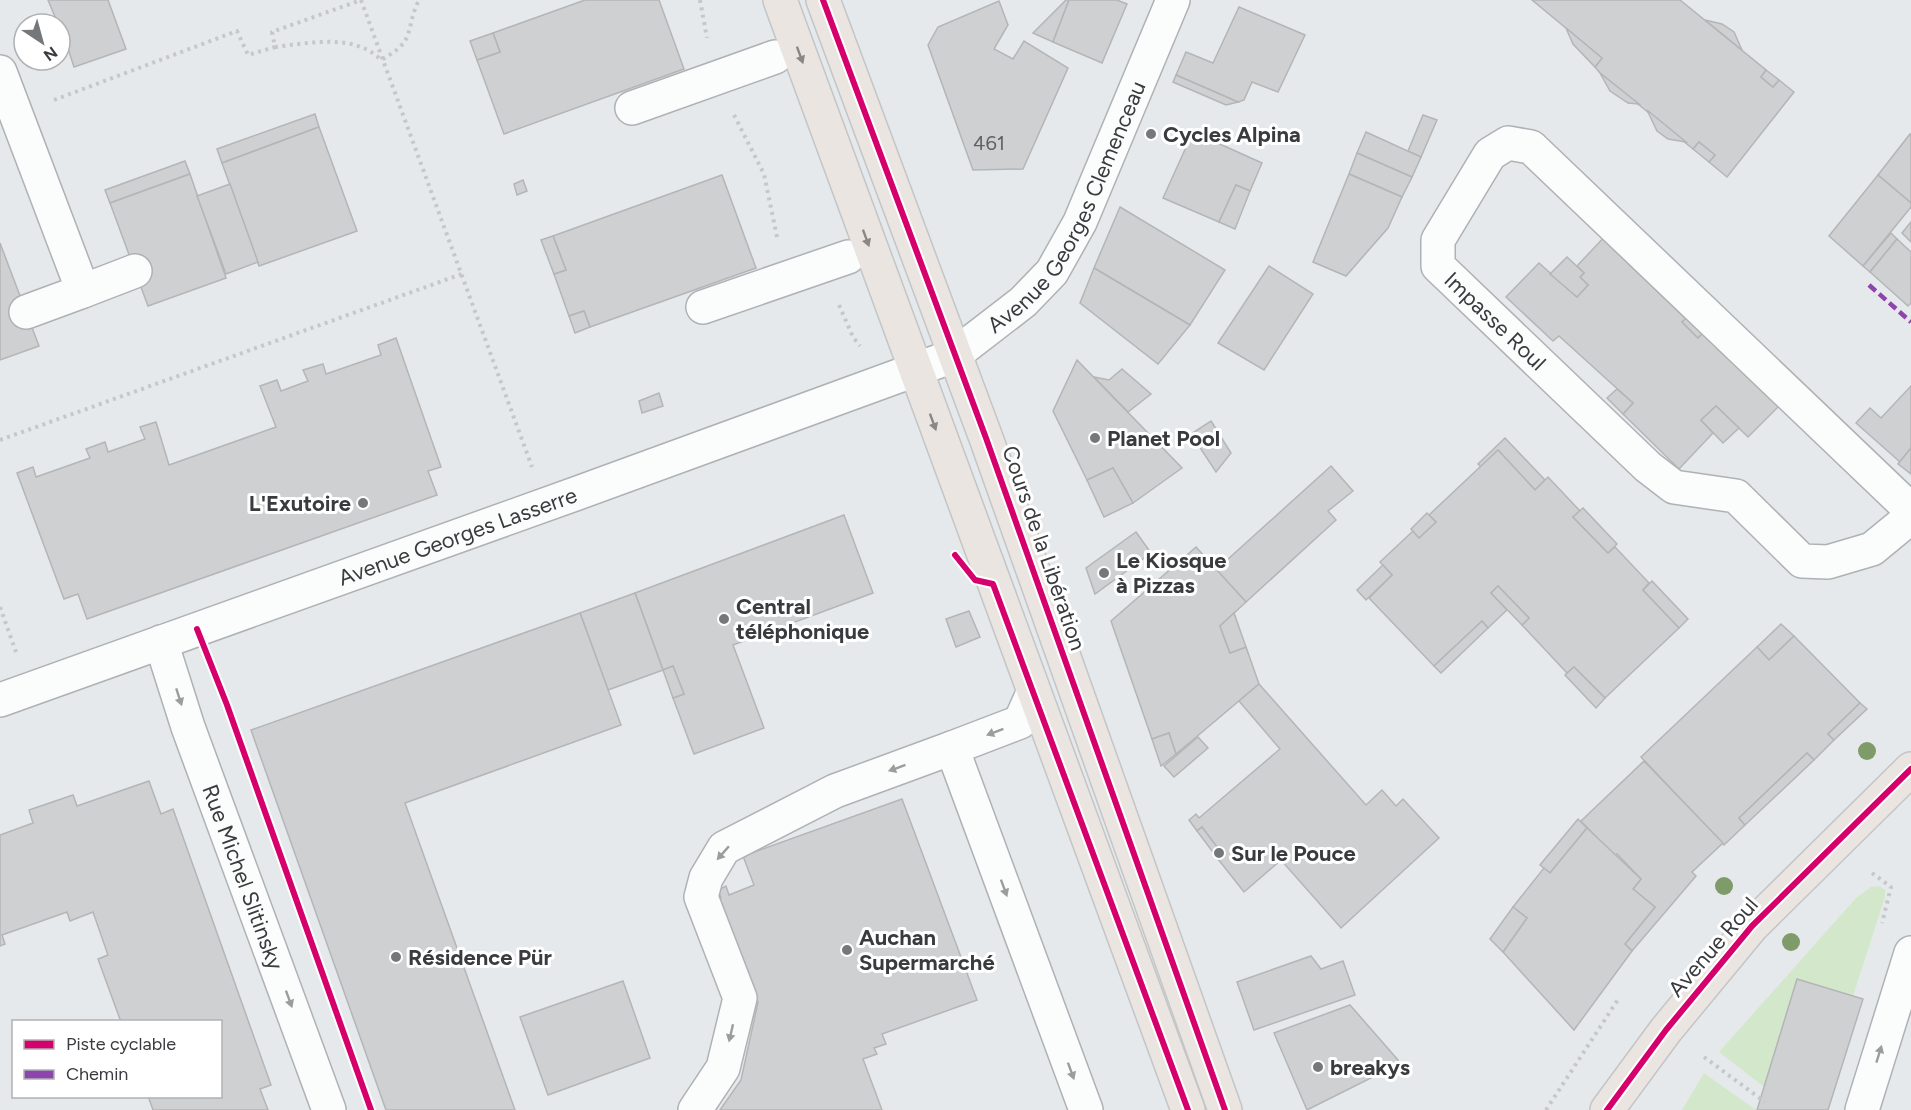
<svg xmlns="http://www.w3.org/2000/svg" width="1911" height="1110" font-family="Figtree,sans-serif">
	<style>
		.green { fill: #d3e8cb }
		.building { fill: #cfd0d1; stroke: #b4b5b6; stroke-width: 1.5 }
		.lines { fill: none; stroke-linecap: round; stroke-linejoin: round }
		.minor-casing { stroke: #afb2b4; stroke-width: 36 }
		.major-casing { stroke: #c3c5c6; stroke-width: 36 }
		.path { stroke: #c6c7c9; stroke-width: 4; stroke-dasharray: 3 4.5; stroke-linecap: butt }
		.minor { stroke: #fbfcfc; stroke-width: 33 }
		.major { stroke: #eae5e0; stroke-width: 33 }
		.quiet { stroke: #8e44ad; stroke-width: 4.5; stroke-dasharray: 9 4.5; stroke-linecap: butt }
		.cycleway-casing { stroke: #fff; stroke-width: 10 }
		.cycleway { stroke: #d6006c; stroke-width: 6 }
		.tree { fill: #809b6a }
		.oneway { fill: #898887 }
		.oneway2 { fill: #9a9c9d }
		.poi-dot { fill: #75787b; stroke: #fff; stroke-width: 2 }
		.labels { text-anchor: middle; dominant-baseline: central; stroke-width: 6; stroke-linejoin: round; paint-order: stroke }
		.number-label { font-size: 20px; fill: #616265 }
		.poi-label { font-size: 22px; font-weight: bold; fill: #393b3e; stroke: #fff; text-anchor: start }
		.street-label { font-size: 22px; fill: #393b3e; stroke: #fff }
	</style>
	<rect width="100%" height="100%" fill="#e5e9ec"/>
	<!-- green -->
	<g class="green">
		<path d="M1879,886L1885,890V897L1853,996L1797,979L1764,1087L1719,1052L1856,898L1871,887Z"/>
		<path d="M1704,1073L1756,1110H1682Z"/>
	</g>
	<!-- building -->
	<g class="building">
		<path d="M48,0H108L126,49L74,67L60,24H58Z"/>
		<path d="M585,0H659L684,69L504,134L477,60L500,52L493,33Z"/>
		<path d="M1066,0H1069L1053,42L1033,33Z"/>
		<path d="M1069,0H1117L1127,4L1102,63L1053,42Z"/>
		<path d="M1532,0H1680L1766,70L1761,77L1773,87L1779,80L1794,92L1727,177L1709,162L1715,155L1699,142L1693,149L1600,73L1595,67L1602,58Z"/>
		<path d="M999,1L1008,25L994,49L1013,59L1024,41L1068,68L1023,169L973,170L928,45L938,27Z"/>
		<path d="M1239,7L1305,35L1278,92L1252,82L1244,100L1238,102L1176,75L1186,52L1213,63Z"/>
		<path d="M1705,20L1722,24L1734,32L1742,50Z"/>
		<path d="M1566,28L1602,58L1595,67L1573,44Z"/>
		<path d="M493,33L500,52L477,60L470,41Z"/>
		<path d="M1766,70L1779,80L1773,87L1761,77Z"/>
		<path d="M1600,73L1639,104L1628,103L1610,91Z"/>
		<path d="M1176,75L1238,102L1226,105L1173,82Z"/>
		<path d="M1647,110L1686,142L1668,139L1657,131Z"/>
		<path d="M315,114L319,127L222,163L217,149Z"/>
		<path d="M1423,115L1437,120L1421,157L1408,151Z"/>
		<path d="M319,127L357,231L259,266L222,163Z"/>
		<path d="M1193,132L1262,163L1250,191L1236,185L1219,222L1163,198Z"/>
		<path d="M1366,132L1421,157L1412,177L1357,153Z"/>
		<path d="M1910,134L1911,135V203L1878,175Z"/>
		<path d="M1699,142L1715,155L1709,162L1693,149Z"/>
		<path d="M1357,153L1412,177L1402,197L1349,174Z"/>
		<path d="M185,161L190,174L110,203L105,190Z"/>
		<path d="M190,174L226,278L148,306L110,203Z"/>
		<path d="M1349,174L1402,197L1388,228L1346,276L1313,262Z"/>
		<path d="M722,175L756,268L590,327L584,311L569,316L554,274L566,270L553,236Z"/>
		<path d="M1878,175L1911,203V207L1863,266L1829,236Z"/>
		<path d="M523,180L527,191L517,195L514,184Z"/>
		<path d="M230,184L258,262L226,274L197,196Z"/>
		<path d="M1236,185L1250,191L1235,229L1219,222Z"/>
		<path d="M1120,207L1225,270L1190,325L1094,268Z"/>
		<path d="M1911,222V242L1902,233Z"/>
		<path d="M1609,232L1634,257L1628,263L1686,319L1682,322L1698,338L1708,327L1783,402L1748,437L1716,406L1701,420L1713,433L1679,469L1623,414L1633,403L1559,336L1553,341L1506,297L1539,263L1577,297L1588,285L1580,277L1584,273L1577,266Z"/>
		<path d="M1891,233L1897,239L1870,272L1863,266Z"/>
		<path d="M553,236L566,270L554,274L541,240Z"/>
		<path d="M1897,239L1911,252V303L1908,306L1870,272Z"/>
		<path d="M0,243L39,346L0,360Z"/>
		<path d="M1567,257L1584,273L1580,277L1588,285L1577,297L1550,274Z"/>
		<path d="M1269,266L1313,294L1264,370L1218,343Z"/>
		<path d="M1094,268L1190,325L1158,364L1080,303Z"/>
		<path d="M584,311L590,327L575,333L569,316Z"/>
		<path d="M1692,312L1708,327L1698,338L1682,322Z"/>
		<path d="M396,338L441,467L428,471L437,495L87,619L78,594L64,599L17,473L33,467L36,477L90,458L86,449L105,442L108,452L145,439L140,427L156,422L169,465L276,427L260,386L277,380L281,391L308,381L303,370L323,364L326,374L381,355L378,345Z"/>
		<path d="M1077,360L1182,468L1133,503L1113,468L1087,480L1053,411Z"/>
		<path d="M1122,369L1151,394L1128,412L1094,377L1109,380Z"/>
		<path d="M1911,386V448L1900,462L1856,423L1870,408L1881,418Z"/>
		<path d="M1617,389L1633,403L1623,414L1607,398Z"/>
		<path d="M659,393L663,406L642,413L639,401Z"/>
		<path d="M1716,406L1739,428L1723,443L1701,420Z"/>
		<path d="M1211,421L1231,453L1216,472L1191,434Z"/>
		<path d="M1505,438L1545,480L1535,490L1498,450L1481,467L1478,464Z"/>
		<path d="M1911,448V474L1898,464Z"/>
		<path d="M1498,450L1535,490L1548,477L1580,511L1573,517L1608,553L1615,547L1649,583L1643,590L1679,628L1605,698L1574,667L1567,673L1522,625L1529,618L1498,586L1491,593L1507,610L1488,628L1482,621L1434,666L1369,598L1392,575L1380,562L1413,531L1419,538L1436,522L1429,515Z"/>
		<path d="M1331,466L1353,491L1328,511L1336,520L1246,602L1216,570Z"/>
		<path d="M1113,468L1133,503L1104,517L1087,480Z"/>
		<path d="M1583,508L1617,544L1608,553L1573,517Z"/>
		<path d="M1427,513L1436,522L1419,538L1411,529Z"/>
		<path d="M844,515L873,593L733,645L764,728L694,754L673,698L684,694L673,666L663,670L635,593Z"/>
		<path d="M1136,532L1151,553L1095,594L1086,568Z"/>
		<path d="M1196,547L1246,602L1220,626L1230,653L1246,647L1259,684L1176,754L1169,733L1152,739L1111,621Z"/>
		<path d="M1383,565L1392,575L1366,600L1357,590Z"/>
		<path d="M1652,581L1688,619L1679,628L1643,590Z"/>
		<path d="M1498,586L1529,618L1522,625L1491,593Z"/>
		<path d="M635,593L663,670L608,690L580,613Z"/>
		<path d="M969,611L980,637L956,647L946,619Z"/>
		<path d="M580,613L621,725L405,803L515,1110H386L251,730Z"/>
		<path d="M1234,613L1246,647L1230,653L1220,626Z"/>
		<path d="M1482,621L1488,628L1441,673L1434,666Z"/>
		<path d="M1781,624L1794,636L1769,660L1757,647Z"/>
		<path d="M1794,636L1860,703L1828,734L1834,740L1814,760L1807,753L1739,818L1745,825L1724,845L1641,757L1757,647L1769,660Z"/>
		<path d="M673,666L684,694L673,698L663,670Z"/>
		<path d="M1574,667L1605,698L1596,708L1565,675Z"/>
		<path d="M1259,684L1366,805L1382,790L1396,806L1403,799L1439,838L1341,928L1281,860L1244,892L1218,859L1223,855L1202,827L1197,831L1189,820L1196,814L1199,818L1280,749L1239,701Z"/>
		<path d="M1860,703L1867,709L1834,740L1828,734Z"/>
		<path d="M1169,733L1176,754L1161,766L1152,739Z"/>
		<path d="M1198,737L1208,748L1174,777L1164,766Z"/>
		<path d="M1807,753L1814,760L1745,825L1739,818Z"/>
		<path d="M1644,761L1723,843L1692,872L1696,876L1632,951L1625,944L1655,907L1633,889L1641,879L1617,854L1614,856L1581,821Z"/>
		<path d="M149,781L161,814L173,809L271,1085L260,1089L268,1110H153L148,1096H220V1022H121L98,959L108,955L93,912L70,921L67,912L2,935L5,944L0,946V835L33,823L29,810L73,795L77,806Z"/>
		<path d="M902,799L977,1000L882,1034L886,1044L874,1048L877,1054L863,1059L882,1110H720L741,1080L758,1002L716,899L721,898L718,890L726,886L729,895L754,885L743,856Z"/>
		<path d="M1578,819L1587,828L1550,873L1540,865Z"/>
		<path d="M1202,827L1223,855L1218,859L1197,831Z"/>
		<path d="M1587,828L1641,879L1633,889L1655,907L1625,944L1632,951L1574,1030L1503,952L1527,918L1513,907L1544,868L1550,873Z"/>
		<path d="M1513,907L1527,918L1503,952L1490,939Z"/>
		<path d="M1311,956L1321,969L1343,961L1355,995L1254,1030L1237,982Z"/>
		<path d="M1797,979L1863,999L1828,1110H1757Z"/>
		<path d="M623,981L650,1058L548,1095L520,1017Z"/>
		<path d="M1350,1005L1398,1060L1397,1065L1307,1110L1274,1033Z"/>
	</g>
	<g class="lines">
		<!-- minor casing -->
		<g class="minor-casing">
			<g id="minor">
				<path d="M0,72L83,291L26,312"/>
				<path d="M632,108L775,57"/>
				<path d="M83,291L135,271"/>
				<path d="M703,307L848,257"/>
				<path id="s1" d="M1911,510L1531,147L1508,143L1490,154L1438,240V266L1648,467L1674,487L1736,496L1802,561L1828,562L1872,549L1911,517"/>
				<path id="s2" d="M161,642L188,727L329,1110"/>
				<path d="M1033,693L1020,722L952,748L1086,1110"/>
				<path id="s3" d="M0,700L575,494L953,356L1023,302L1052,272L1080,222L1173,0"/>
				<path d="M695,1110L723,1068L740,998L701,897L706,878L724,848L835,791L952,748"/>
				<path d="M1862,1110L1911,953"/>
			</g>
		</g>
		<!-- major casing -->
		<g class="major-casing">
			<g id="major">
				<path d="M780,0L1188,1110"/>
				<path d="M823,0L986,438L1225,1110"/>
				<path d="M1607,1110L1666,1030L1752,926L1911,769"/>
			</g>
		</g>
		<!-- path -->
		<g class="path">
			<path d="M361,0L532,467"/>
			<path d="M700,0L707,38"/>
			<path d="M275,47C309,43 355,33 381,60C418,40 404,30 419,0"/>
			<path d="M54,100L237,31L248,55L275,47L272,32L361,0"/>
			<path d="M734,115L764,174L777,237"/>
			<path d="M839,305L853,337L860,346"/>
			<path d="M0,440L462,274"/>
			<path d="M0,607L16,652"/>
			<path d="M1872,873L1891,887L1882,923"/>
			<path d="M1704,1057L1765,1102"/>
			<path d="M1546,1110L1619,998"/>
		</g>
		<!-- minor -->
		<use href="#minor" class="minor"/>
		<!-- major -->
		<use href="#major" class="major"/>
		<!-- quiet -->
		<path class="quiet" d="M1869,285L1911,322"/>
		<!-- cycleway casing -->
		<g class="cycleway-casing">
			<g id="cycleway">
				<path d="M823,0L986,438L1225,1110"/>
				<path d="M955,555L975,580L993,584L1188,1110"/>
				<path d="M197,629L227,705L371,1110"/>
				<path d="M1607,1110L1666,1030L1752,926L1911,769"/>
			</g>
		</g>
		<!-- cycleway -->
		<use href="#cycleway" class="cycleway"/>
	</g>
	<!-- trees -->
	<g class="tree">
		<circle cx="1867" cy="751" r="9"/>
		<circle cx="1724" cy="886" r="9"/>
		<circle cx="1791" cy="942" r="9"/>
	</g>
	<!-- one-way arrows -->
	<defs><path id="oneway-solid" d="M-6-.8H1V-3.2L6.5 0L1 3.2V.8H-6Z" transform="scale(1.5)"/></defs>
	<g class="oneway">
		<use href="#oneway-solid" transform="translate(800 55) rotate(70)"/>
		<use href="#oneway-solid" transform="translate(866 238) rotate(70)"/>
		<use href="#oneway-solid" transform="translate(933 422) rotate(70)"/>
	</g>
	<g class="oneway2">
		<use href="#oneway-solid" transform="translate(179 697) rotate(72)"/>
		<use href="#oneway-solid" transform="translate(995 732) rotate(159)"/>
		<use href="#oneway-solid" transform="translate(897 768) rotate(160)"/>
		<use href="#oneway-solid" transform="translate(723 853) rotate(131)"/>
		<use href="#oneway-solid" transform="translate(1004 888) rotate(70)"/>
		<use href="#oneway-solid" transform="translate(289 999) rotate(70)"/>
		<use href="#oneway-solid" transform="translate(731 1033) rotate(103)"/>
		<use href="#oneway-solid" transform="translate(1879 1054) rotate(-73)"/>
		<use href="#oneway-solid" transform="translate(1071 1071) rotate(70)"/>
	</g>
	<!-- markers -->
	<g class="poi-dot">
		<circle cx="1151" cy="134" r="6"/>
		<circle cx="1095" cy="438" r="6"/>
		<circle cx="363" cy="503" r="6"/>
		<circle cx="1104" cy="573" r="6"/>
		<circle cx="724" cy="619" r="6"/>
		<circle cx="1219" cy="853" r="6"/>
		<circle cx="847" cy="950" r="6"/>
		<circle cx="396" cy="957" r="6"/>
		<circle cx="1318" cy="1067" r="6"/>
	</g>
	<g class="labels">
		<!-- number labels -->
		<g class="number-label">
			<text x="989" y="143">461</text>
		</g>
		<!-- poi labels -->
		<g class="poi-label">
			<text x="1163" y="134">Cycles Alpina</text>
			<text x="1107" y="438">Planet Pool</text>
			<text x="351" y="503" text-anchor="end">L'Exutoire</text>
			<text x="1116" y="560">Le Kiosque<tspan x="1116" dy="25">à Pizzas</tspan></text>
			<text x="736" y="606">Central<tspan x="736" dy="25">téléphonique</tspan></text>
			<text x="1231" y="853">Sur le Pouce</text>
			<text x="859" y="937">Auchan<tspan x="859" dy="25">Supermarché</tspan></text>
			<text x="408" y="957">Résidence Pür</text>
			<text x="1330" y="1067">breakys</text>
		</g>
		<!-- street labels -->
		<g class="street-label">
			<text stroke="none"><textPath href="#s3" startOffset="1206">Avenue Georges Clemenceau</textPath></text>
			<text stroke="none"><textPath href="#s1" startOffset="776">Impasse Roul</textPath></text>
			<text stroke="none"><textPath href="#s3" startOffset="486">Avenue Georges Lasserre</textPath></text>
			<text transform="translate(1044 548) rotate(71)">Cours de la Libération</text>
			<text stroke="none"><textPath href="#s2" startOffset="249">Rue Michel Slitinsky</textPath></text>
			<text transform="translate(1713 947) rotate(-49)">Avenue Roul</text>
		</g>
	</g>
	<!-- legend -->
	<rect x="12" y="1020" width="210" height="78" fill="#ffffff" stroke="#b0b1b2" stroke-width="1.5"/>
	<rect x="24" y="1040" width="30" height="9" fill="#d6006c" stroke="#b0b1b2" stroke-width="1.5"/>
	<text x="66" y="1050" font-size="18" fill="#393b3e">Piste cyclable</text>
	<rect x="24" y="1070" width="30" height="9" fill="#8e44ad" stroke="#b0b1b2" stroke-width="1.5"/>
	<text x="66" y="1080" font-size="18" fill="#393b3e">Chemin</text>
	<!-- north arrow -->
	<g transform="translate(42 42) rotate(144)"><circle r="28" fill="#ffffff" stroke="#b0b1b2" stroke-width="1.5"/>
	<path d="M0-4.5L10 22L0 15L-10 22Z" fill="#75787b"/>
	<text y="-9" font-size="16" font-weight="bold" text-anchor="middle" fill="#393b3e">N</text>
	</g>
</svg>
